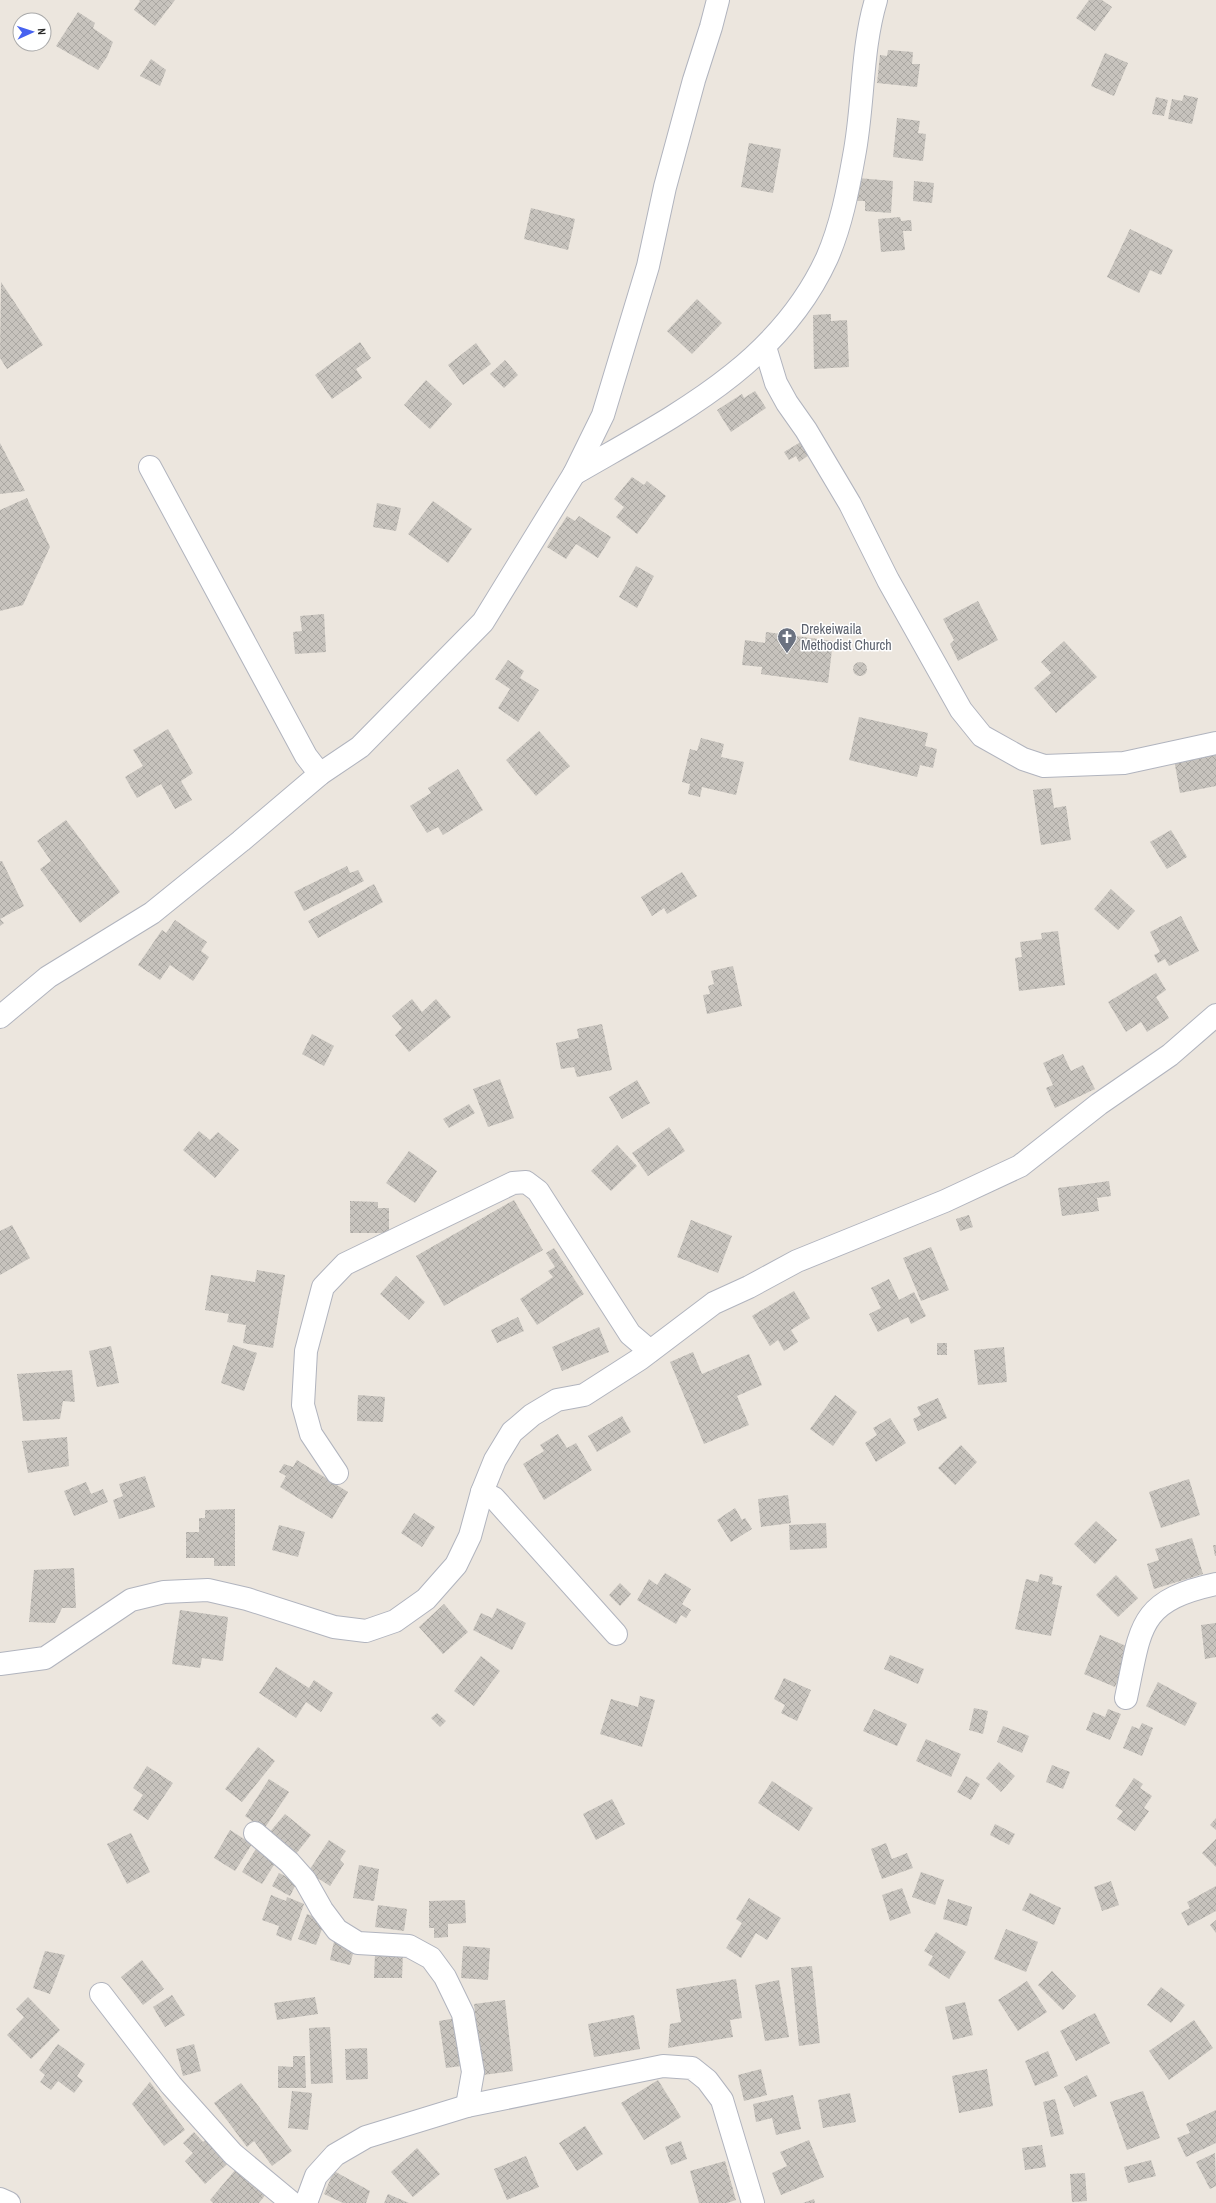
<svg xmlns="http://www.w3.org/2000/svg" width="1216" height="2203" font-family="'Archivo Narrow',sans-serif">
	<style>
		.building { fill: url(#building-cross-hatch) }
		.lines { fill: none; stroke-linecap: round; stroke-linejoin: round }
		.minor-casing { stroke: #b1b4be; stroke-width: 24 }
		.minor { stroke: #fff; stroke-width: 22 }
		.labels { text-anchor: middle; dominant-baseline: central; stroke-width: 3; stroke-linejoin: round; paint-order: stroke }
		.worship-label { font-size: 14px; fill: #5b616d; stroke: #fff; text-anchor: start }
	</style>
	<defs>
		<pattern id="building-cross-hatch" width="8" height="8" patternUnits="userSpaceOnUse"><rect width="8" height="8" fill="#c7c3bd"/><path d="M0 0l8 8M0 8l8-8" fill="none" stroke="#aba8a3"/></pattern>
	</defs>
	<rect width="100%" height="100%" fill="#ece6de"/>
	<!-- building -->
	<g class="building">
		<path d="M139,0H175L155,26L134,10L140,1Z"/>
		<path d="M1089,0H1102L1112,7L1095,31L1076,18Z"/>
		<path d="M78,12L95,23L93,28L113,42L107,57L98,70L56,46Z"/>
		<path d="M888,50L913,52L912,64H920L917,87L877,83L880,55L887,56Z"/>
		<path d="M1105,53L1128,63L1114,96L1091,86Z"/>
		<path d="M151,59L166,70L160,86L140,76Z"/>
		<path d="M1184,95L1198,98L1192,124L1168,119L1172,99L1182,101Z"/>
		<path d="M1156,97L1168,100L1164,116L1152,114Z"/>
		<path d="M897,118L920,121L918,133L926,134L923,161L893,157Z"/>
		<path d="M749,143L781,149L773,193L741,187Z"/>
		<path d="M858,178L893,181L891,213L865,211V201H857Z"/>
		<path d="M914,181L934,183L932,203L913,201Z"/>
		<path d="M531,208L575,219L568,250L524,239Z"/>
		<path d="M900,217L901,221L911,220L912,231H903L905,250L881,252L878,219Z"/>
		<path d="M1130,229L1173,250L1161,275L1150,270L1139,293L1107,277Z"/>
		<path d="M1,282L43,345L7,369L0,358Z"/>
		<path d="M697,299L722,323L692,354L667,331Z"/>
		<path d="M831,314V321L847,320L849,367L814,369L813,315Z"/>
		<path d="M360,342L371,358L356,369L362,378L332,399L315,375Z"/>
		<path d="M476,343L491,364L463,385L448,365Z"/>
		<path d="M505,360L518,375L504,388L490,374Z"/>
		<path d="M426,380L452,404L430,429L404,405Z"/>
		<path d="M755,391L766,408L731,432L717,410L742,394L744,398Z"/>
		<path d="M804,440L812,453L799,462L796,456L789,460L784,452Z"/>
		<path d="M0,443L25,491L0,494Z"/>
		<path d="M632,477L644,485L647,481L666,496L637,534L616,517L624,507L614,499Z"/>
		<path d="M27,498L50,547L23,605L0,611V510Z"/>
		<path d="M433,501L472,529L448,563L408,534Z"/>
		<path d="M377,503L401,508L396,531L373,527Z"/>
		<path d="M567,516L575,521L579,516L611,537L598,558L576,544L566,559L547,547Z"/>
		<path d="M636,566L654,576L637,608L619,597Z"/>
		<path d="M978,601L998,640L958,661L950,644L954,640L943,619Z"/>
		<path d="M324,614L326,652L295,654L293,632L302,631L300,616Z"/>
		<path d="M766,632L833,641L828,683L761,674L762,667L742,665L745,640L765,643Z"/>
		<path d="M1064,641L1097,677L1056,713L1034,688L1051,673L1041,662Z"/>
		<path d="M508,660L524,671L520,678L539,690L518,722L498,708L510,689L495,679Z"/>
		<circle cx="860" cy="669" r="7"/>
		<path d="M859,717L928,733L925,746L937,749L933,768L920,765L917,777L849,760Z"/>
		<path d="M168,729L193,773L181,781L192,800L175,809L161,784L137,798L125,777L143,766L133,750Z"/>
		<path d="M539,731L570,766L536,796L506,760Z"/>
		<path d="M701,738L724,744L721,757L744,762L736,795L702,787L700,797L688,794L690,784L682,782L690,749L697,751Z"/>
		<path d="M1216,751V786L1180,793L1174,759Z"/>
		<path d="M458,769L483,810L443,835L438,827L427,833L410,806L431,793L428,788Z"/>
		<path d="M1051,788L1054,808L1066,806L1071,840L1041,845L1033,790Z"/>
		<path d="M66,820L120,892L80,923L40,869L51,861L37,841Z"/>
		<path d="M1171,830L1187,857L1167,869L1150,842Z"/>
		<path d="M0,861H2L24,906L0,919L4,923L0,926Z"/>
		<path d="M347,866L350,873L358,870L364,881L304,911L294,892Z"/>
		<path d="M682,872L697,896L667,914L664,908L652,916L641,897Z"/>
		<path d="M374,884L383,902L318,938L308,921Z"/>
		<path d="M1111,889L1135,911L1118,930L1094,909Z"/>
		<path d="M1181,916L1199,951L1169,966L1165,959L1158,963L1154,955L1160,952L1150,932Z"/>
		<path d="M175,920L207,942L201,951L209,957L193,981L170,965L160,980L138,965L162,930L166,933Z"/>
		<path d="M1058,931L1065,985L1019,991L1015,958L1022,957L1020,942L1042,939L1041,933Z"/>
		<path d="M733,966L742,1006L707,1014L703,995L710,994L708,986L714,984L711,971Z"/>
		<path d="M1156,973L1166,990L1156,997L1169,1018L1147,1032L1141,1022L1126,1032L1108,1002Z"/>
		<path d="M412,999L422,1012L436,999L451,1017L409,1052L395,1035L402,1028L392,1016Z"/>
		<path d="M602,1024L612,1070L577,1077L574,1067L561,1069L556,1043L579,1038L577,1029Z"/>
		<path d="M312,1034L334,1046L324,1066L302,1054Z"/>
		<path d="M1063,1054L1071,1071L1083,1065L1095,1089L1055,1108L1046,1088L1053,1085L1043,1063Z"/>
		<path d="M500,1079L514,1118L488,1127L473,1089Z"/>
		<path d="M637,1080L650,1103L622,1119L609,1097Z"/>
		<path d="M469,1104L475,1113L449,1128L443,1119Z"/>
		<path d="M669,1127L685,1151L648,1176L632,1153Z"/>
		<path d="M199,1131L210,1140L218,1132L239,1150L215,1178L183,1150Z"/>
		<path d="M617,1145L637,1166L611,1191L591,1171Z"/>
		<path d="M409,1151L437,1171L415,1203L386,1183Z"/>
		<path d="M1109,1181L1111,1196L1097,1198L1099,1211L1062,1216L1058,1188Z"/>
		<path d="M514,1200L543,1250L444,1306L416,1256Z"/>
		<path d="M350,1201L378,1202V1208H389V1233H350Z"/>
		<path d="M969,1215L973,1227L960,1231L956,1219Z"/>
		<path d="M691,1220L732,1236L718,1273L677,1257Z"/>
		<path d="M12,1225L30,1258L0,1275V1231Z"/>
		<path d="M931,1247L949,1290L921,1301L903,1258Z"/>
		<path d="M554,1248L584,1294L537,1325L520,1299L553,1277L548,1271L555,1267L546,1253Z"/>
		<path d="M257,1270L285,1275L273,1348L243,1343L246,1325L227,1322L229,1314L205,1310L211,1275L255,1282Z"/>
		<path d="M396,1276L425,1302L409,1320L380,1294Z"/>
		<path d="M889,1279L899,1300L914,1292L926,1316L911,1324L908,1317L878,1332L869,1314L881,1308L871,1288Z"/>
		<path d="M794,1291L810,1318L791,1330L798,1342L784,1351L778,1340L770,1346L752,1316Z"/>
		<path d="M518,1317L524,1331L497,1343L491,1330Z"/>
		<path d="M599,1327L609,1352L562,1371L552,1347Z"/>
		<rect x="937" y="1343" width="10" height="12"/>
		<path d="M233,1345L257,1353L244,1391L221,1383Z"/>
		<path d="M111,1346L119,1383L97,1387L89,1351Z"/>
		<path d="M1004,1347L1007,1382L978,1385L974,1350Z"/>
		<path d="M693,1352L702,1374L749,1354L762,1385L737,1396L749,1425L704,1444L670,1362Z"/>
		<path d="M72,1370L75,1402L63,1401L60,1419L23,1421L17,1374Z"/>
		<path d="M358,1395L385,1397L383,1422L357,1421Z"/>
		<path d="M835,1395L857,1412L833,1446L810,1429Z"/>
		<path d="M938,1398L947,1418L918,1431L913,1419L921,1415L917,1407Z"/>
		<path d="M622,1416L631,1432L597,1452L588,1436Z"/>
		<path d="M890,1418L906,1443L876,1462L865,1443L877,1435L873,1428Z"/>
		<path d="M558,1434L567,1448L576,1443L592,1470L544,1500L523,1464L544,1451L540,1445Z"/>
		<path d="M67,1437L69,1466L28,1473L22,1441Z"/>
		<path d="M961,1445L977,1462L955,1485L938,1468Z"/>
		<path d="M297,1460L348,1492L332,1519L280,1487L286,1476L279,1472L284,1464L293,1467Z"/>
		<path d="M145,1476L155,1507L119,1519L113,1500L123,1496L119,1484Z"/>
		<path d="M1189,1479L1200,1515L1161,1528L1149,1492Z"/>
		<path d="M86,1482L91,1494L103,1489L108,1502L74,1516L64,1491Z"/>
		<path d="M788,1495L791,1523L761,1527L758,1499Z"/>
		<path d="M735,1508L742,1520L745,1518L752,1529L731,1542L717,1520Z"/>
		<path d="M235,1509V1566H214V1558H186V1532H199V1518H205V1510Z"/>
		<path d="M414,1513L435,1527L422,1547L401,1533Z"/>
		<path d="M1096,1521L1117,1540L1095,1564L1074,1544Z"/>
		<path d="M826,1523L827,1548L790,1550L789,1525Z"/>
		<path d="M279,1525L305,1532L298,1557L272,1550Z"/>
		<path d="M1192,1538L1203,1574L1154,1589L1147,1564L1159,1560L1155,1549Z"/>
		<path d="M1213,1545H1216V1556H1215Z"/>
		<path d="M74,1568L76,1608H62L55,1623L29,1622L34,1570Z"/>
		<path d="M665,1573L691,1589L682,1604L691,1610L686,1618L681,1615L676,1624L637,1600L649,1579L657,1585Z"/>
		<path d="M1040,1574L1053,1577L1052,1584L1062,1586L1051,1636L1015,1629L1026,1579L1038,1582Z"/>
		<path d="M1116,1575L1138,1598L1118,1617L1096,1595Z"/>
		<path d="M620,1583L631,1594L620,1606L609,1595Z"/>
		<path d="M444,1604L468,1632L443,1654L419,1627Z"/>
		<path d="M497,1608L526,1623L512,1650L473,1630L481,1613L492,1618Z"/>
		<path d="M180,1610L228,1617L223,1661L202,1658L200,1668L172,1664Z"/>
		<path d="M1216,1623V1657L1205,1659L1201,1625Z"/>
		<path d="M1100,1635L1131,1648L1115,1687L1084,1674Z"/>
		<path d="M890,1655L924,1669L918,1684L884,1669Z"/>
		<path d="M481,1656L500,1671L474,1706L454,1691Z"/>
		<path d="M276,1667L309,1688L314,1680L333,1693L321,1712L306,1702L296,1718L259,1693Z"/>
		<path d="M784,1678L811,1690L797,1721L781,1713L785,1705L774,1699Z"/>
		<path d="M1158,1682L1197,1703L1185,1726L1146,1706Z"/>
		<path d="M640,1696L655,1700L642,1747L600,1734L611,1699L638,1707Z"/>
		<path d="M974,1708L988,1711L983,1734L969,1730Z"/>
		<path d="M874,1709L907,1724L897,1746L863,1731Z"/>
		<path d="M1108,1709L1121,1714L1110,1740L1086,1730L1093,1712L1105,1717Z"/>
		<path d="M437,1713L446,1721L440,1727L431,1718Z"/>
		<path d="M1142,1723L1153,1728L1142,1756L1123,1748L1132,1726L1139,1729Z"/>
		<path d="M1003,1726L1029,1736L1022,1753L997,1742Z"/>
		<path d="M926,1739L961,1754L951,1777L916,1761Z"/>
		<path d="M258,1747L275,1761L242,1802L225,1789Z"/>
		<path d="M999,1762L1015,1776L1001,1792L986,1778Z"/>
		<path d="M1052,1765L1070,1772L1063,1789L1046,1782Z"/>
		<path d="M147,1766L173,1783L148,1820L133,1810L143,1795L133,1788Z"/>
		<path d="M966,1776L980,1784L971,1800L957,1792Z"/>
		<path d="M1134,1778L1143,1784L1140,1788L1152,1796L1144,1808L1149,1811L1135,1831L1117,1819L1123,1811L1115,1806Z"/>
		<path d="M269,1779L289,1792L264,1829L245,1816Z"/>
		<path d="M772,1781L813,1808L799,1831L758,1803Z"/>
		<path d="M612,1799L625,1824L596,1840L583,1814Z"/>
		<path d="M285,1814L311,1835L295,1855L269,1833Z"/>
		<path d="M1216,1818V1830L1210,1825Z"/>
		<path d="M995,1824L1015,1834L1009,1845L990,1835Z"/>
		<path d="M230,1830L252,1844L235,1871L214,1858Z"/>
		<path d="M131,1833L150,1872L127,1884L107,1844Z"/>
		<path d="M1216,1839V1867L1202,1853Z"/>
		<path d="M329,1840L346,1851L340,1860L344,1864L330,1886L308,1872Z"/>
		<path d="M886,1843L892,1859L907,1853L913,1868L882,1879L871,1849Z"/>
		<path d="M257,1847L277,1860L262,1884L242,1872Z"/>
		<path d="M359,1865L379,1869L374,1901L353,1898Z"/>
		<path d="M921,1872L944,1880L935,1905L912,1897Z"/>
		<path d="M279,1873L297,1882L290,1896L272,1886Z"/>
		<path d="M1111,1881L1119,1905L1102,1911L1094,1887Z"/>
		<path d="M1216,1886V1911L1188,1926L1181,1913L1190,1908L1187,1902Z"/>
		<path d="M902,1888L911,1913L890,1921L882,1895Z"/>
		<path d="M1030,1893L1061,1908L1054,1925L1022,1910Z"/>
		<path d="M271,1895L286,1901L287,1897L304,1904L291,1941L276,1935L279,1926L262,1920Z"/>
		<path d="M749,1898L781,1918L767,1940L756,1933L741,1958L726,1948L742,1923L736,1919Z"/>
		<path d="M948,1899L972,1907L967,1926L943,1919Z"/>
		<path d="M465,1900L466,1923L448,1924V1937L434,1938V1928H429V1901Z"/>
		<path d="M378,1905L407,1909L404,1931L375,1927Z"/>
		<path d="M307,1914L325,1921L316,1945L298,1939Z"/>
		<path d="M1216,1920V1933L1210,1925Z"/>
		<path d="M1006,1929L1038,1942L1026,1972L994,1959Z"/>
		<path d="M936,1932L966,1952L949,1979L928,1965L933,1956L924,1951Z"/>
		<path d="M335,1937L356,1942L350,1965L330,1960Z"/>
		<path d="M463,1946L490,1948L488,1980L461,1978Z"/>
		<path d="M45,1951L65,1955L50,1994L33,1988Z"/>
		<path d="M375,1954H403L402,1978H374Z"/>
		<path d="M142,1960L164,1989L143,2005L121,1977Z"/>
		<path d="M812,1966L820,2043L799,2046L791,1968Z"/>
		<path d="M1052,1971L1076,1996L1063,2010L1038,1985Z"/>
		<path d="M736,1979L742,2018L730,2020L733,2037L668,2048L670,2024L681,2022L676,1989Z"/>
		<path d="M779,1980L789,2037L765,2041L755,1985Z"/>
		<path d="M1027,1981L1047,2012L1018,2031L998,2000Z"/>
		<path d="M1161,1987L1185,2005L1171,2023L1147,2005Z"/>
		<path d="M172,1995L185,2015L165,2027L153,2007Z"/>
		<path d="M28,1997L60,2030L31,2059L7,2035L24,2017L16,2009Z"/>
		<path d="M315,1997L318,2014L277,2020L274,2003Z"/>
		<path d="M505,2000L513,2071L483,2075L474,2004Z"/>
		<path d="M965,2002L973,2035L953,2040L945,2007Z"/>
		<path d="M1095,2013L1110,2043L1076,2061L1060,2031Z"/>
		<path d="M634,2015L640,2049L594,2057L588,2024Z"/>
		<path d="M462,2017L469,2065L446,2068L439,2021Z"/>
		<path d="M1194,2020L1213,2048L1169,2080L1149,2051Z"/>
		<path d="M330,2027L333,2083L311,2084L309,2028Z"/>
		<path d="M58,2044L85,2064L77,2076L83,2081L74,2093L58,2081L51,2090L40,2082L45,2075L39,2070Z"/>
		<path d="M194,2044L201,2071L183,2076L176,2049Z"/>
		<path d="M367,2048L368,2079L346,2080L345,2049Z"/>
		<path d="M1048,2051L1058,2076L1035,2086L1025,2061Z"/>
		<path d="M293,2056H305L306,2088H278V2066L293,2067Z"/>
		<path d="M761,2069L767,2095L744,2101L738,2075Z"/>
		<path d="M987,2069L993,2106L959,2113L952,2076Z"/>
		<path d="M1087,2075L1097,2096L1074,2107L1064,2087Z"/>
		<path d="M658,2080L681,2117L644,2140L621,2103Z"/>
		<path d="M150,2082L185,2130L164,2146L132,2104Z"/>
		<path d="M241,2083L292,2151L272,2166L254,2141L247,2147L214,2103Z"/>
		<path d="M292,2091L312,2093L308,2130L288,2128Z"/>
		<path d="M1143,2091L1160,2138L1127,2150L1110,2102Z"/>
		<path d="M850,2093L856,2122L823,2128L818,2100Z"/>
		<path d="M793,2095L801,2129L776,2135L772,2118L756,2122L753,2104Z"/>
		<path d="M1055,2099L1064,2134L1051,2137L1043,2102Z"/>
		<path d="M1216,2110V2143L1186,2157L1177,2138L1190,2133L1186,2124Z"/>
		<path d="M585,2126L603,2154L577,2171L559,2143Z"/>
		<path d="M194,2132L203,2142L211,2135L233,2159L205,2184L185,2161L193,2153L183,2143Z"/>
		<path d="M809,2140L824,2177L781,2195L772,2173L787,2166L780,2152Z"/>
		<path d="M681,2141L687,2159L671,2165L665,2147Z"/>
		<path d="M1042,2145L1046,2167L1025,2170L1022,2148Z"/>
		<path d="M417,2148L440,2174L413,2197L391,2172Z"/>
		<path d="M1215,2153L1216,2186L1210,2189L1196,2162Z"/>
		<path d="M526,2156L539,2187L507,2200L494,2169Z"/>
		<path d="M1151,2160L1156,2176L1128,2183L1124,2167Z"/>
		<path d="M725,2161L736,2200L727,2203H699L690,2171Z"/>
		<path d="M236,2169L266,2194L259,2203H213L210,2200Z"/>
		<path d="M334,2171L370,2191L366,2203H343L324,2194Z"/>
		<path d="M1085,2173L1087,2201L1072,2202L1070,2174Z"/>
		<path d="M388,2194L409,2203H384Z"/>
		<path d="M814,2199L815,2203H803Z"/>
	</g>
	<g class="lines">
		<!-- minor casing -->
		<g class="minor-casing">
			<g id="minor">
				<path d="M765,347L776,383L787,403L806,430L850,504L888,580L961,710L982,736L1023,759L1044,766L1124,763L1216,743"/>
				<path d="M150,467L306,756L320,774"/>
				<path d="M574,474C672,417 777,367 827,258C841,226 848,190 854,156C864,104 861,50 876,0"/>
				<path d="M0,1017L48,977L152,913L241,841L320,774L360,747L483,622L574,474L603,415L648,266L665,187L694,80L711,27L718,0"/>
				<path d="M337,1473L311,1434L303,1405L306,1351L323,1287L345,1264L513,1183L526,1182L538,1191L630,1334L650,1351"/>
				<path d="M482,1492L494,1498L616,1634"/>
				<path d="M0,1664L45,1658L131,1600L164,1592L208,1590L247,1599L334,1627L366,1631L395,1621L426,1599L456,1565L470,1536L482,1492L495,1460L512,1432L532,1415L557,1400L584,1395L640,1359L714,1303L749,1287L797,1261L945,1201L1020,1166L1099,1104L1170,1055L1216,1015"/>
				<path d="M1126,1698C1141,1628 1137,1601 1216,1584"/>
				<path d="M255,1833L289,1862L305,1880L322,1910L337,1930L358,1943L409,1946L431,1958L445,1977L463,2014L473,2072L467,2106"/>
				<path d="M101,1994L171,2085L233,2154L292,2203"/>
				<path d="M0,2199L9,2203"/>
				<path d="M306,2203L316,2176L335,2155L366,2137L467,2106L663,2066L692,2068L707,2080L722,2100L753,2203"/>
			</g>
		</g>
		<!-- minor -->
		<use href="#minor" class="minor"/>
	</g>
	<!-- icons -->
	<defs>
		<g id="church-pin" transform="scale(1)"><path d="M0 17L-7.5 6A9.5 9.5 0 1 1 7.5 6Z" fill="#6b7280" stroke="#fff"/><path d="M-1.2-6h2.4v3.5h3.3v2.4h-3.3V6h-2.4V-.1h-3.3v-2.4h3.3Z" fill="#fff"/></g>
	</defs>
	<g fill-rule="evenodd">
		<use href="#church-pin" x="787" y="637"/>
	</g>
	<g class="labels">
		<!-- worship labels -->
		<g class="worship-label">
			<text x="801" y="629">Drekeiwaila<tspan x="801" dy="16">Methodist Church</tspan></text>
		</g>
	</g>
	<!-- north arrow -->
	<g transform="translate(32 32) rotate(87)"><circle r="19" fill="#ffffff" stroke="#aaaaaa"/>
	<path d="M0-3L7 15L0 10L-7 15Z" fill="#4762f0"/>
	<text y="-6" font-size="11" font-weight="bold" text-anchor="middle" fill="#2b2b2b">N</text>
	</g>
</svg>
